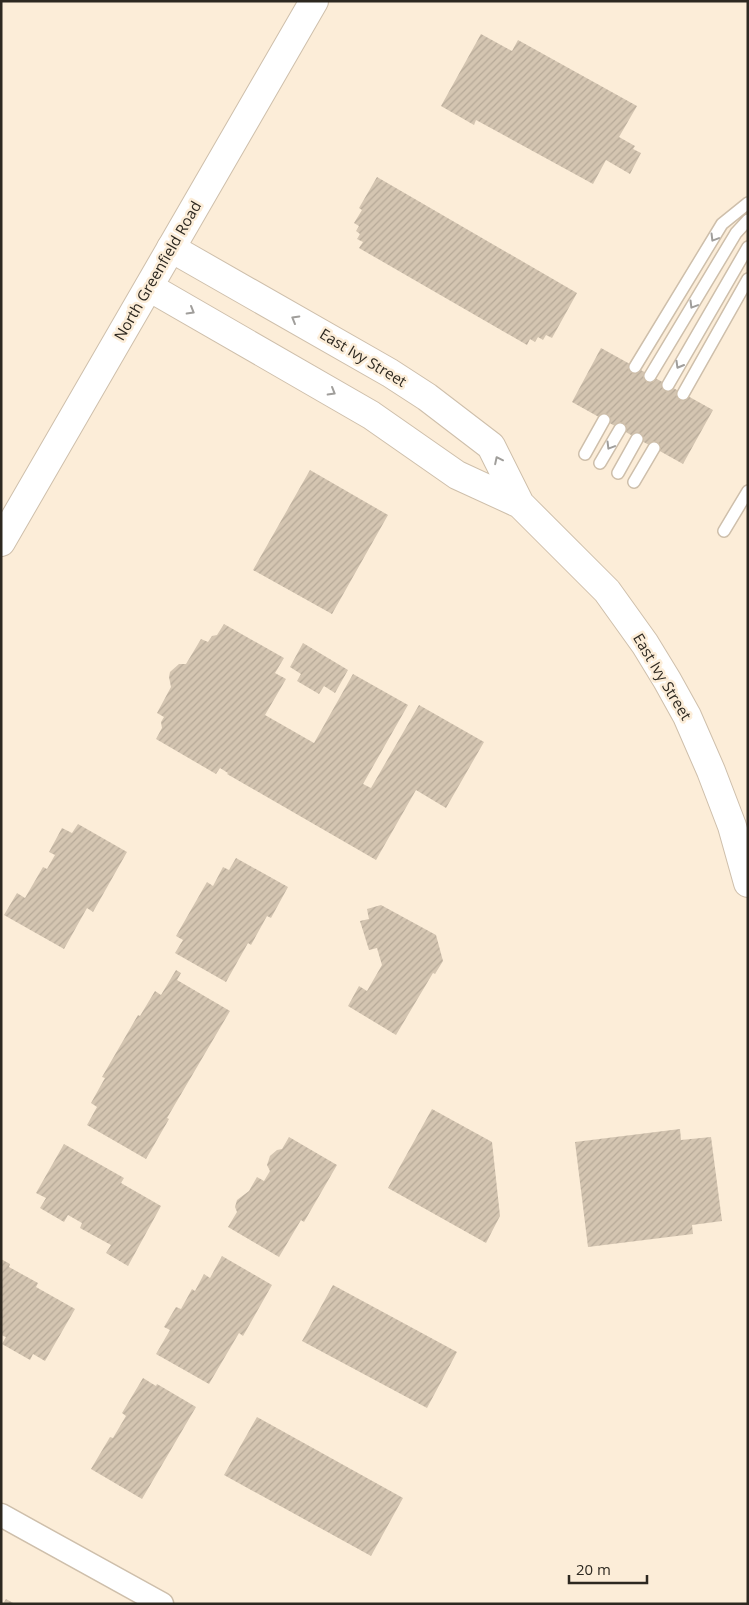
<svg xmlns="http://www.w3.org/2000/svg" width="749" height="1605" viewBox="0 0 749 1605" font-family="'Open Sans',sans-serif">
  <defs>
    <pattern id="building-hatch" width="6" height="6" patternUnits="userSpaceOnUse" patternTransform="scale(1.25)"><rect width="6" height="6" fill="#d4c5b1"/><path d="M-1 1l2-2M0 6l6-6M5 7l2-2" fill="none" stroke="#b6a998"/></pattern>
  </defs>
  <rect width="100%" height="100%" fill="#fcedd8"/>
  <path fill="url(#building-hatch)" d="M 481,34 L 512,51 L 518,40 L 637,106 L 619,137 L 635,146 L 633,149 L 641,153 L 630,174 L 606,160 L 593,184 L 476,120 L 474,125 L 441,106 Z
    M 377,177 L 577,293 L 552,338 L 546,335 L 543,340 L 538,337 L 535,342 L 530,339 L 527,345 L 359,248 L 363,242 L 357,239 L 360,234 L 356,231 L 359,226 L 354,223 L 362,210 L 359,208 Z
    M 601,348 L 713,410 L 683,464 L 572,402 Z
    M 310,470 L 388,515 L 332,614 L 253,570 Z
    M 224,624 L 284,658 L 275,673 L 286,679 L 265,715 L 314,743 L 353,674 L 408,705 L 363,784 L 371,788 L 419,705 L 484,742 L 446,808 L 416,790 L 376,860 L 227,774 L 228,773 L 220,768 L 216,774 L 156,739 L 162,728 L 161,722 L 164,717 L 157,713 L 171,687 L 169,677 L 170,672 L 179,664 L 186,664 L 201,639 L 208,642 L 212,636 L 217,635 Z
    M 303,643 L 348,670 L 335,693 L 324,686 L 319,694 L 297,681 L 301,674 L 290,667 Z
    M 78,824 L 127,852 L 93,912 L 87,908 L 64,949 L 4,915 L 17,893 L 25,898 L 43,867 L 47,869 L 55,855 L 49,852 L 62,828 L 72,833 Z
    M 236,858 L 288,887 L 271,918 L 267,916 L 251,945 L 248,943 L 226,982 L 175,953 L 183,940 L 176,936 L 207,882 L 213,886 L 223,867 L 229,870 Z
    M 381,905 L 436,935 L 443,961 L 435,974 L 433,973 L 396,1035 L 348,1006 L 359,986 L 367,991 L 382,965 L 377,948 L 369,950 L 360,921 L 369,919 L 367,909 Z
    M 176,970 L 181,973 L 177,980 L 230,1011 L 167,1118 L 169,1119 L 146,1159 L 87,1125 L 97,1107 L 91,1103 L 105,1078 L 102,1077 L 138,1015 L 140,1016 L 155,991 L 161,995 Z
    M 432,1109 L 492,1142 L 500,1216 L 486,1243 L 388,1188 Z
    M 680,1129 L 681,1140 L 711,1137 L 722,1221 L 692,1225 L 693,1234 L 588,1247 L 575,1142 Z
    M 289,1137 L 337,1165 L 304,1222 L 301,1220 L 279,1257 L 228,1227 L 237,1212 L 235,1207 L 237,1200 L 249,1191 L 257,1177 L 264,1181 L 270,1171 L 267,1165 L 270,1156 L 277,1150 L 282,1149 Z
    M 64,1144 L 124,1178 L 121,1183 L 161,1206 L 128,1266 L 106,1253 L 111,1245 L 80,1228 L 82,1223 L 68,1215 L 64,1222 L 40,1208 L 46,1198 L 36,1193 Z
    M 222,1256 L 272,1285 L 243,1336 L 239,1333 L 209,1384 L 156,1354 L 170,1330 L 164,1327 L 176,1307 L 181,1309 L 192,1289 L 195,1291 L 204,1274 L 210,1278 Z
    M 1,1259 L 10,1264 L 9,1267 L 38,1283 L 36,1287 L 75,1309 L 45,1361 L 33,1354 L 30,1360 L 2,1344 L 6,1337 L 1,1335 Z
    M 333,1285 L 457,1352 L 427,1408 L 302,1341 Z
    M 143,1378 L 156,1386 L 157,1384 L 196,1407 L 142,1499 L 91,1469 L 110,1437 L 113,1438 L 126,1416 L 122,1413 Z
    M 257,1417 L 403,1498 L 371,1556 L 224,1475 Z
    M 6,1599 L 15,1604 L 3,1604 Z"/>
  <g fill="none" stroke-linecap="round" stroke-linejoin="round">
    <defs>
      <path id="service" d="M 635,367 L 722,224 L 748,203
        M 650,376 L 736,233 L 748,220
        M 668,385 L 748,247
        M 683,394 L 748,279
        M 585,454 L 604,420
        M 600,463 L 620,429
        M 618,473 L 637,439
        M 634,482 L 654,448
        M 724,531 L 748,491"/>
      <path id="minor" d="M 1,1515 L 162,1604"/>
      <path id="tertiary" d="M 171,248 L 390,373 L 427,397 L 491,446 L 520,504 L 607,591 L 645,644 L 667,680 L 687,716 L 711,771 L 732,826 L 748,883
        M 149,287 L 371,415 L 457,475 L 520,504"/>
      <path id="secondary" d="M 1,542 L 314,1"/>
    </defs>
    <use href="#service" stroke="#cebfab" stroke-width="14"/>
    <use href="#minor" stroke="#cebfab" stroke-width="25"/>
    <use href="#tertiary" stroke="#cebfab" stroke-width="30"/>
    <use href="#secondary" stroke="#cebfab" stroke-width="30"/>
    <use href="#service" stroke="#fff" stroke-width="11"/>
    <use href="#minor" stroke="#fff" stroke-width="22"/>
    <use href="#tertiary" stroke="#fff" stroke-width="28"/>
    <use href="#secondary" stroke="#fff" stroke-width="28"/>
  </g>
  <defs><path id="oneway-chevron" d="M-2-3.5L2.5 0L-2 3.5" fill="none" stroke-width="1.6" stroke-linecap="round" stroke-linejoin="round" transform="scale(1.25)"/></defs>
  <g stroke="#a09e9b">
    <use href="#oneway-chevron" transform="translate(714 238) rotate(121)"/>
    <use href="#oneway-chevron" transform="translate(693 305) rotate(121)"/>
    <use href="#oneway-chevron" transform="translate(191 311) rotate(30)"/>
    <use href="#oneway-chevron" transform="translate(295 319) rotate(-150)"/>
    <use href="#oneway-chevron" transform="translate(679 365) rotate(120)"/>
    <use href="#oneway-chevron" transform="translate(332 392) rotate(30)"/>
    <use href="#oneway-chevron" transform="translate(610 446) rotate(121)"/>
    <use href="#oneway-chevron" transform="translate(498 460) rotate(-116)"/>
  </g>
  <g text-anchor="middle" stroke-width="5" stroke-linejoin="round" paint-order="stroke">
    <g font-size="15" fill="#2d2820" stroke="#fcedd8">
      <text transform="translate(158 271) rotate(-60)" y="5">North Greenfield Road</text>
      <text transform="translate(363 358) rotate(31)" y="5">East Ivy Street</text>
      <text transform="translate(662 677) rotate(59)" y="5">East Ivy Street</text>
    </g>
  </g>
  <rect width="749" height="1605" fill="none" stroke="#2d2820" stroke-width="5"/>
  <path d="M569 1575v8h78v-8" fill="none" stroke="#2d2820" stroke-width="2.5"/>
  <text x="576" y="1575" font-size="15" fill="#2d2820" stroke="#fcedd8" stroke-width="4" paint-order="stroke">20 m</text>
</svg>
